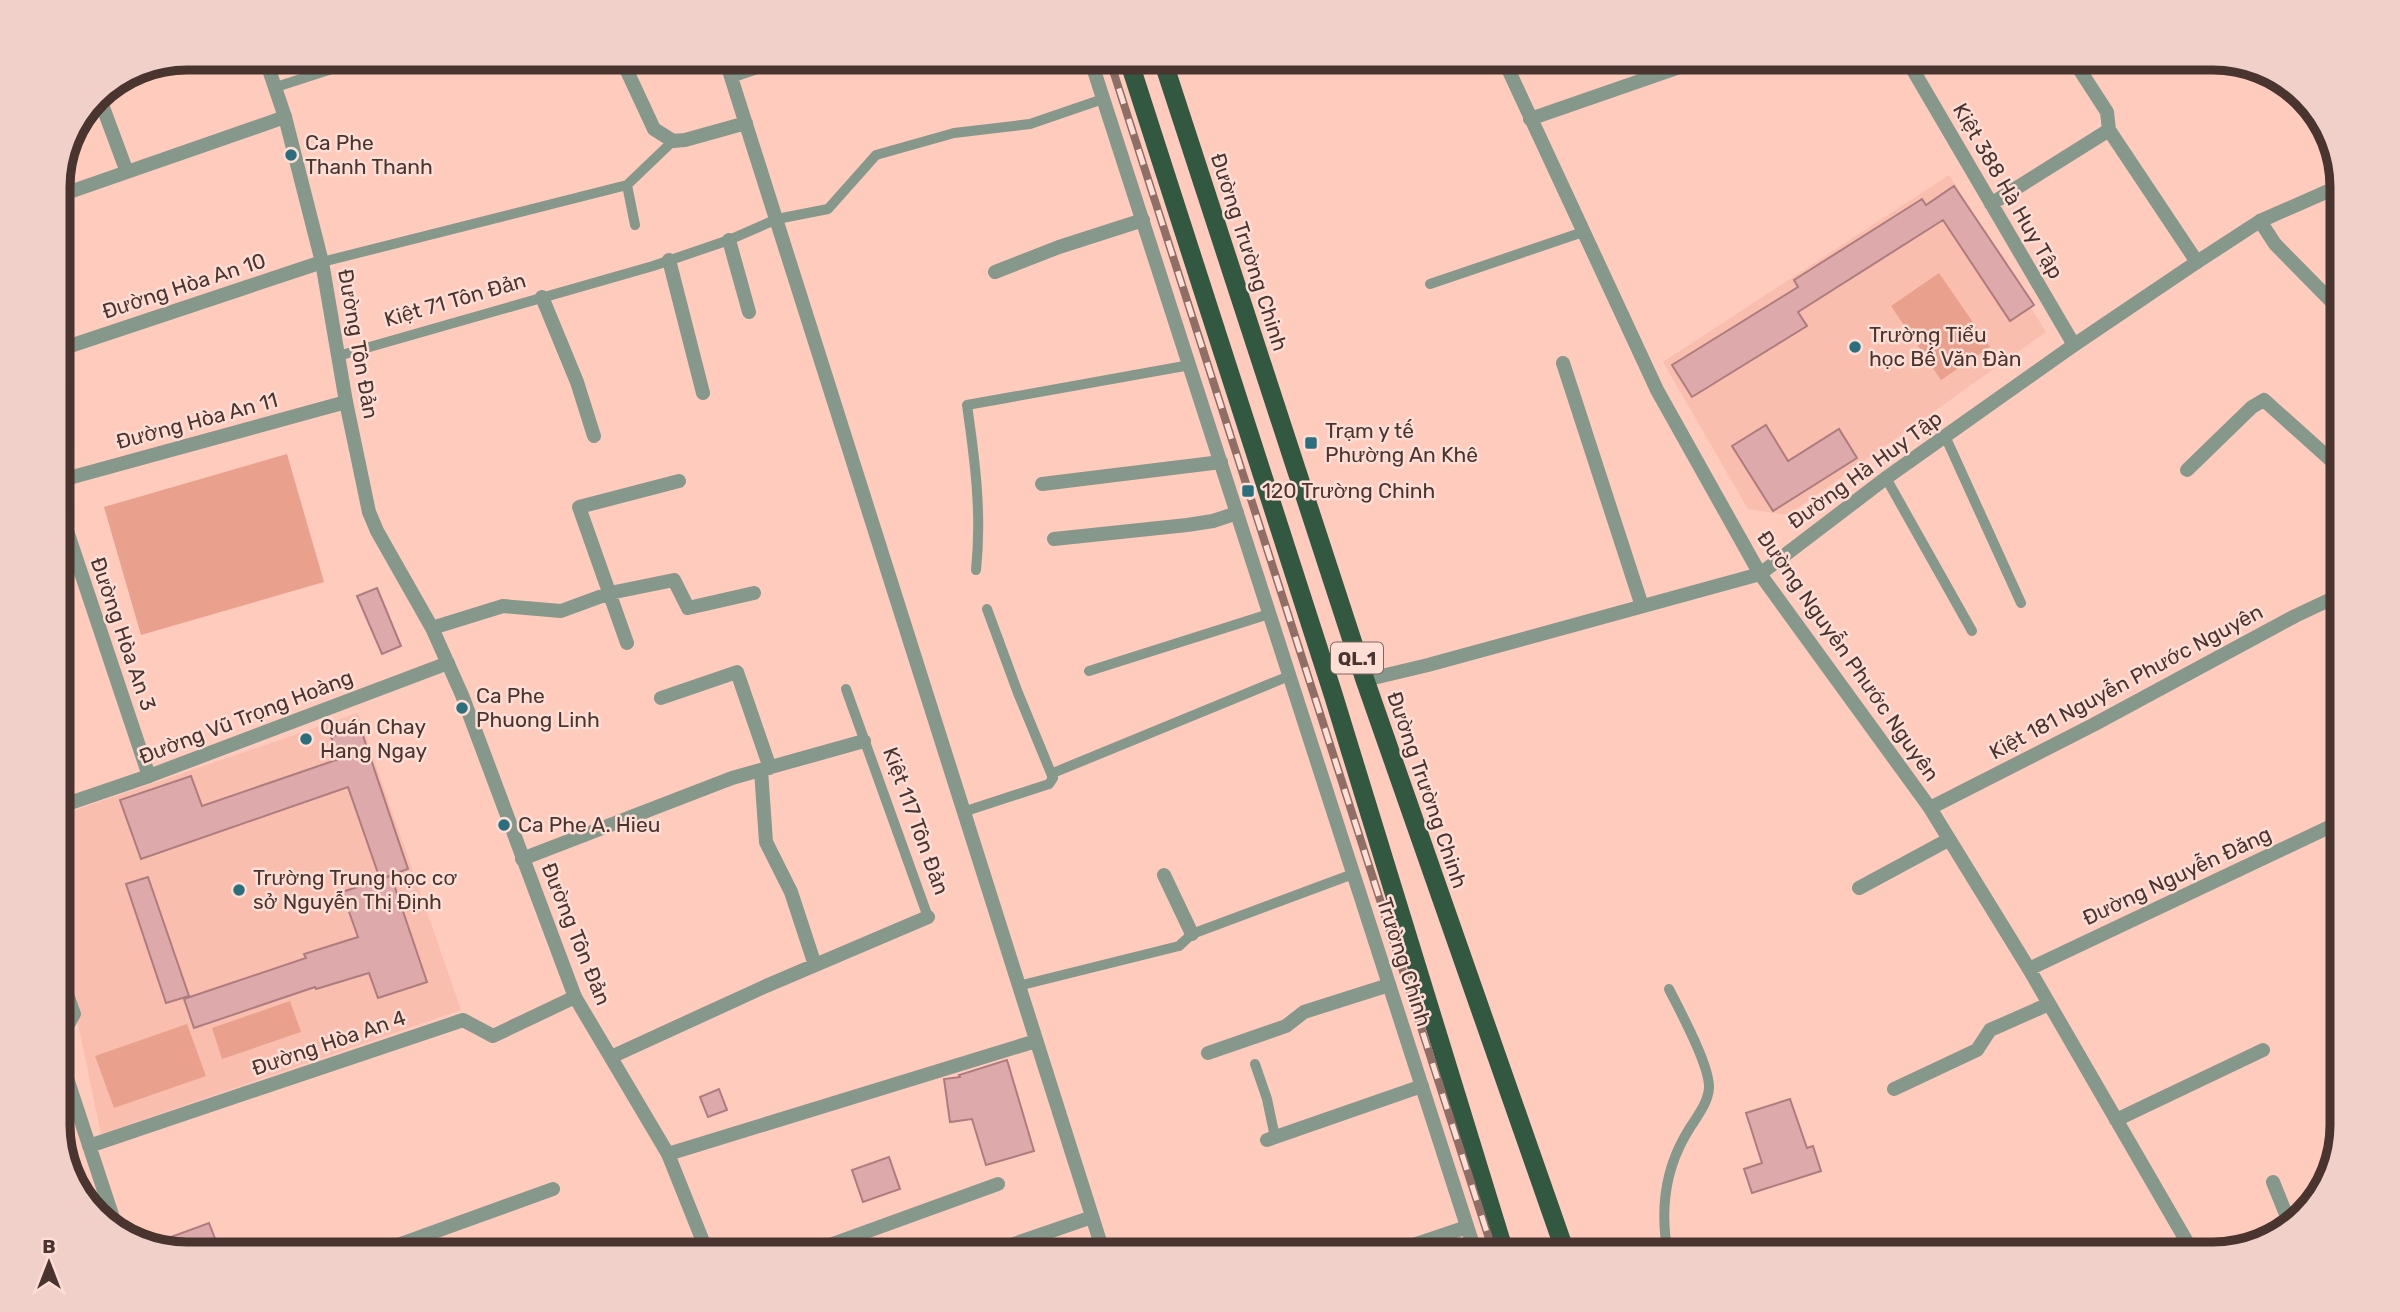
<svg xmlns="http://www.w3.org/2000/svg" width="2400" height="1312" viewBox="0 0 2400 1312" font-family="Rubik,sans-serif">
  <rect width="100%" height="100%" fill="#ffcbbd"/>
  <path fill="#f9beae" d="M 1949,175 L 2046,332 L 1788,515 L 1748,509 L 1663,362 Z
    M 358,713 L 461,1010 L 101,1134 L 76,1014 L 58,963 L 58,816 Z"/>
  <path fill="#e9a18d" d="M 1939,273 L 1990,347 L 1941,380 L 1891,306 Z
    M 287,454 L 324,582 L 141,635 L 104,507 Z
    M 290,1001 L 301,1032 L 222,1059 L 212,1028 Z
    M 187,1024 L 206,1076 L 114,1108 L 95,1056 Z"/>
  <path fill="#dea9ab" stroke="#ae7c7e" stroke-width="2" d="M 1954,186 L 2034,305 L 2010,321 L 1943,220 L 1798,312 L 1807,326 L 1692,397 L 1672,365 L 1798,287 L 1794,280 L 1922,199 L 1926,205 Z
    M 1766,425 L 1788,461 L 1839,429 L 1857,458 L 1773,511 L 1732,446 Z
    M 377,588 L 401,646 L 382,654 L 357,596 Z
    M 360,727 L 408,869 L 380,879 L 348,787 L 141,859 L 120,800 L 191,776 L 202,806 L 339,759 L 331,737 Z
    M 391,876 L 427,982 L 378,998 L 369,973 L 316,989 L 315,987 L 194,1028 L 184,999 L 306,958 L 304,954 L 358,937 L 342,892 Z
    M 148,877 L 189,996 L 166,1003 L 126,884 Z
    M 1007,1060 L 1034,1151 L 986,1165 L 972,1119 L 950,1122 L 944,1079 L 960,1077 L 959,1075 Z
    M 719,1089 L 727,1110 L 708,1117 L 700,1097 Z
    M 1790,1099 L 1807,1148 L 1813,1146 L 1821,1171 L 1752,1193 L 1744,1169 L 1762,1163 L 1746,1113 Z
    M 889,1157 L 900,1189 L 863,1202 L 852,1170 Z
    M 209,1223 L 221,1254 L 187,1254 L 173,1251 L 168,1238 Z"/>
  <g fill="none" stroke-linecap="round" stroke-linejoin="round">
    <path stroke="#85988b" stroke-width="10" d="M 276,87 L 366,58
      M 627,185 L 635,225
      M 322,262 L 627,185 L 673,141
      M 1430,284 L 1583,232
      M 338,356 L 653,266 L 729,240 L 777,219 L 828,209 L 876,155 L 954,133 L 1030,124 L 1103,99
      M 1945,436 L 2021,603
      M 1886,478 L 1972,631
      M 976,570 C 982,514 975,461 967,405 L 1190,365
      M 1089,671 L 1269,614
      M 846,689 L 928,917
      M 1053,773 L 1289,676
      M 963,812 L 1049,784 L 1053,778 L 1018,693 L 987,609
      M 58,963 L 76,1014 L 58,1047
      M 1018,986 L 1179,946 L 1192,934 L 1353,874
      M 1255,1064 L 1267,1099 L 1275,1137
      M 1668,1254 C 1660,1212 1664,1173 1685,1136 C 1693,1121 1708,1105 1709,1088 C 1710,1066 1680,1011 1669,989"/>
    <path stroke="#85988b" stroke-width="14" d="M 621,58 L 654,129 L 673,141 L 685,140 L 746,123
      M 725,58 L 1104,1254
      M 1503,58 L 1657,390 L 1760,574 L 1930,808 L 2029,969 L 2194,1254
      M 1906,58 L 2074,345
      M 2072,58 L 2107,112 L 2109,130 L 2197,262
      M 731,76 L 783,58
      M 98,94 L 127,172
      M 1530,119 L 1706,58
      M 58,196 L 285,117
      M 1991,204 L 2109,130
      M 2260,221 L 2275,244 L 2337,307 L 2342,319
      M 729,240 L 749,312
      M 669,260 L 703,393
      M 995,272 L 1059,247 L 1143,220
      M 542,297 L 577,382 L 594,436
      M 58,350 L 322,262
      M 1563,363 L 1642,606
      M 2187,470 L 2252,407 L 2264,400 L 2342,470
      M 58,481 L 346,402
      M 1042,484 L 1221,462
      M 58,504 L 149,776
      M 1054,539 L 1187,525 L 1213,521 L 1237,513
      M 432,628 L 503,606 L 561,611 L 610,593 L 674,580 L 688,608 L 754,593
      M 627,643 L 579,507 L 679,481
      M 661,698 L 737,672 L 770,768
      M 761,770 L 766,842 L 791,892 L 815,965
      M 1930,808 L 2093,725 L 2295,616 L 2342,594
      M 522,859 L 732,778 L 864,741
      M 1164,875 L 1192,934
      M 1859,888 L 1948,840
      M 2029,969 L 2342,821
      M 58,1051 L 117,1230
      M 1208,1053 L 1286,1026 L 1304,1012 L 1389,985
      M 611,1057 L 766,986 L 928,917
      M 1894,1089 L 1977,1050 L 1990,1030 L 2049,1004
      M 2116,1120 L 2263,1050
      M 1267,1140 L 1422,1086
      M 89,1146 L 463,1020 L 493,1036 L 575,997
      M 668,1154 L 1036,1041
      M 2273,1182 L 2290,1224
      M 373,1254 L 553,1189
      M 805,1254 L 998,1184
      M 985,1254 L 1092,1217
      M 1387,1254 L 1467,1227"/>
    <path stroke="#85988b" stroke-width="14" d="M 265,58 L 285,117 L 322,262 L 346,402 L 369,512 L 377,531 L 432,628 L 462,695 L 575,997 L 668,1154 L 708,1254
      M 1090,58 L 1476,1254
      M 1365,680 L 1428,665 L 1760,574 L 1886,478 L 2074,345 L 2197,262 L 2260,221 L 2342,185
      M 58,807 L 149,776 L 448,663"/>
    <path stroke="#335842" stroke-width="19" d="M 1128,58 L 1333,694 L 1505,1254
      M 1162,58 L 1365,680 L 1566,1254"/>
    <defs>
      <path id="rail" d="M 1109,58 L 1494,1254"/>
    </defs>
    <use href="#rail" stroke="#8f6e66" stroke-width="8"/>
    <use href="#rail" stroke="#feded5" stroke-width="5" stroke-dasharray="16" stroke-linecap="butt"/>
  </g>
  <g fill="#2b6f7f" stroke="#feded5" stroke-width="2.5">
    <circle cx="291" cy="155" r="7"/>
    <circle cx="1855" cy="347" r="7"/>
    <rect x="1304" y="436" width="14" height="14" rx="3.5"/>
    <rect x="1241" y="484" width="14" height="14" rx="3.5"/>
    <circle cx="462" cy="708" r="7"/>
    <circle cx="306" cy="739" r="7"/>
    <circle cx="504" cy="825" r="7"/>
    <circle cx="239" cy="890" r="7"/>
  </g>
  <g text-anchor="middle" stroke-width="5" stroke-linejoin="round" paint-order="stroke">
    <rect fill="#feded5" stroke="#7f6761" stroke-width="2" x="1331" y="642.5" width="52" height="31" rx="5"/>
    <g font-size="19" font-weight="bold" fill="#49342f">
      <text x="1357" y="665">QL.1</text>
    </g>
    <g font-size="21" fill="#49342f" stroke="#feded5" text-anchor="start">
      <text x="305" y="150">Ca Phe<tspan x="305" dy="24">Thanh Thanh</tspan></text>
      <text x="1869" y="342">Trường Tiểu<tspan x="1869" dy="24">học Bế Văn Đàn</tspan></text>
      <text x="1325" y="438">Trạm y tế<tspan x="1325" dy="24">Phường An Khê</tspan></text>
      <text x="1262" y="498">120 Trường Chinh</text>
      <text x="476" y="703">Ca Phe<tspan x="476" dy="24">Phuong Linh</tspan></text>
      <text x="320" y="734">Quán Chay<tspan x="320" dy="24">Hang Ngay</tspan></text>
      <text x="518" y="832">Ca Phe A. Hieu</text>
      <text x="253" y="885">Trường Trung học cơ<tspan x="253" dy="24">sở Nguyễn Thị Định</tspan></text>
    </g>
    <g font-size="21" fill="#49342f" stroke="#feded5">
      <text transform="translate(2008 191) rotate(60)" y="7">Kiệt 388 Hà Huy Tập</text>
      <text transform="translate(1249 252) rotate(72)" y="7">Đường Trường Chinh</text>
      <text transform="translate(184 286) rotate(-18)" y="7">Đường Hòa An 10</text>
      <text transform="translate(455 300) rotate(-16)" y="7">Kiệt 71 Tôn Đản</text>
      <text transform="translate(358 344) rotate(80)" y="7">Đường Tôn Đản</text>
      <text transform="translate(197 421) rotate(-15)" y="7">Đường Hòa An 11</text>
      <text transform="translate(1865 470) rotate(-36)" y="7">Đường Hà Huy Tập</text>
      <text transform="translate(123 634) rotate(71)" y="7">Đường Hòa An 3</text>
      <text transform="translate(1848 656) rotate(55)" y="7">Đường Nguyễn Phước Nguyên</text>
      <text transform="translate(2126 682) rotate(-28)" y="7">Kiệt 181 Nguyễn Phước Nguyên</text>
      <text transform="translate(246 717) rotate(-21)" y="7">Đường Vũ Trọng Hoàng</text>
      <text transform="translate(1427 790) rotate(71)" y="7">Đường Trường Chinh</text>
      <text transform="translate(916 821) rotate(70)" y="7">Kiệt 117 Tôn Đản</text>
      <text transform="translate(2177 876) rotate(-25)" y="7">Đường Nguyễn Đăng</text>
      <text transform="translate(576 934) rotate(68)" y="7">Đường Tôn Đản</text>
      <text transform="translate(1404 962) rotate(72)" y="7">Trường Chinh</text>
      <text transform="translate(329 1043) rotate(-19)" y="7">Đường Hòa An 4</text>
    </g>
  </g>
  <path d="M0 0H2400V1312H0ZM187 70H2213A117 117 0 0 1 2330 187V1125A117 117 0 0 1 2213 1242H187A117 117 0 0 1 70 1125V187A117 117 0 0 1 187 70Z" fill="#f0d0c8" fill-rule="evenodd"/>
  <path fill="none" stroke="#49342f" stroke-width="9" d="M187 70H2213A117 117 0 0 1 2330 187V1125A117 117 0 0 1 2213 1242H187A117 117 0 0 1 70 1125V187A117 117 0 0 1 187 70Z"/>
  <g transform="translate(49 1263)" stroke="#feded5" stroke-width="5" paint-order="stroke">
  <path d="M0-5L12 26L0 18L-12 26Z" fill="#49342f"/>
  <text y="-10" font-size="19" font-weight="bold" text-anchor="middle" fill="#49342f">B</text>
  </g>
</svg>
